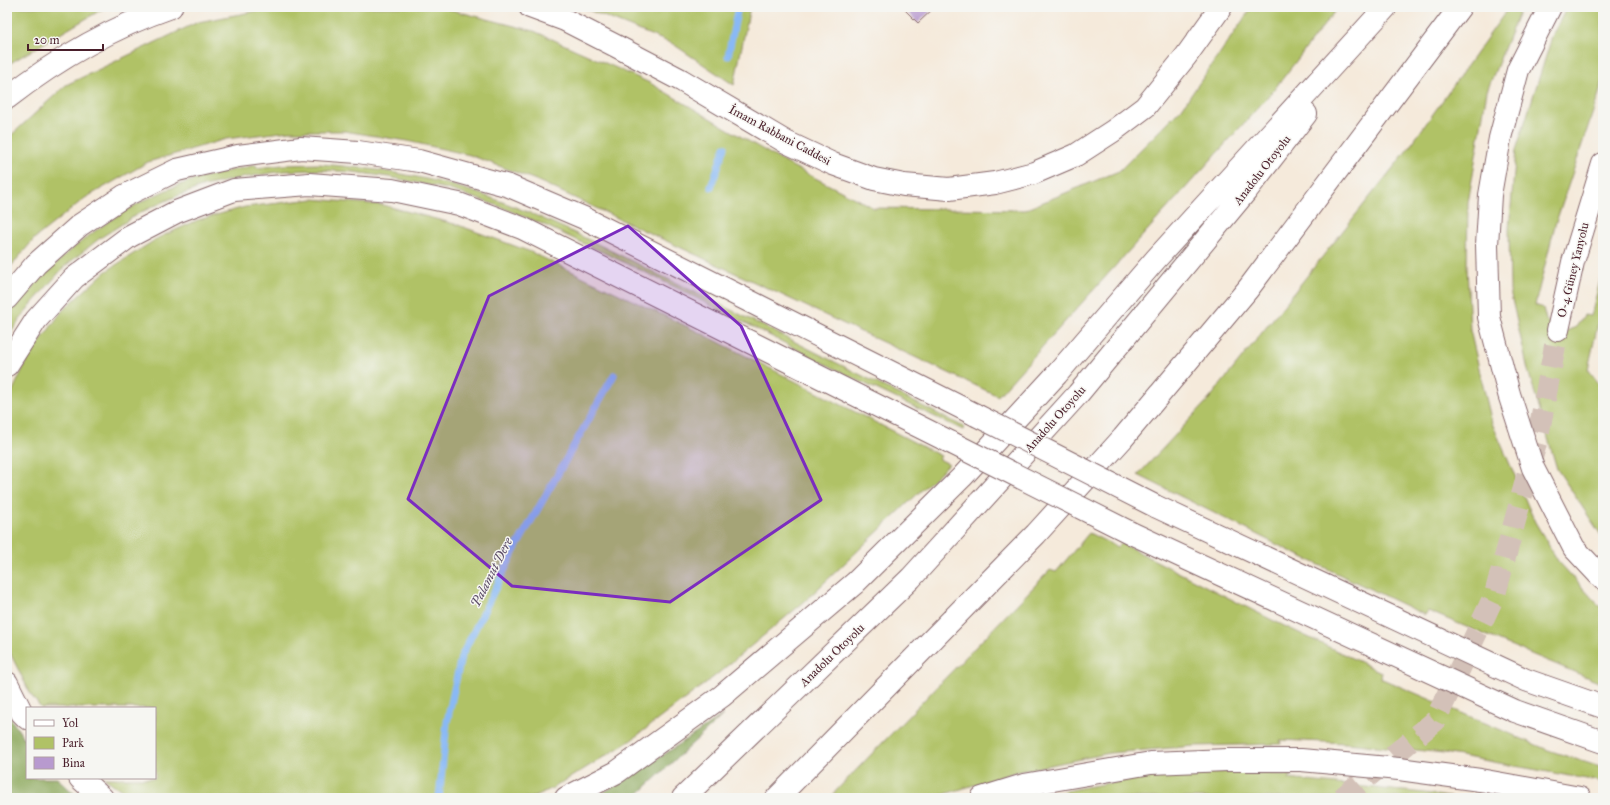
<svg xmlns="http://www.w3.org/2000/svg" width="1610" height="805" viewBox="0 0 1610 805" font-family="'IM FELL Great Primer',serif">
  <rect width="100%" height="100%" fill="#f6f6f2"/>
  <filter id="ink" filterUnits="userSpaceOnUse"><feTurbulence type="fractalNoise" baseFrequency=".025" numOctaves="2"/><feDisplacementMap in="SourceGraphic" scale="8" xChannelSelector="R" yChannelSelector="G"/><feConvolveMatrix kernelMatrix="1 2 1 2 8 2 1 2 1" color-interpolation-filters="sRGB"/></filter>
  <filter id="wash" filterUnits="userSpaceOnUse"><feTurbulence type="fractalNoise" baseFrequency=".012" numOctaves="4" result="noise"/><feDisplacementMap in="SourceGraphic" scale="16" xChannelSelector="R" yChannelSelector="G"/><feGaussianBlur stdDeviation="0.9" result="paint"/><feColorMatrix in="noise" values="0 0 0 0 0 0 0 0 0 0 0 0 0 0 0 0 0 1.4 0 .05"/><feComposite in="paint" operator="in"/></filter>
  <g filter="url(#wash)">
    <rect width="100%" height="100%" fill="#f5eadb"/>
    <path fill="#b0c266" stroke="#7d7048" d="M 7,7 L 106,7 L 7,65 Z
      M 278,7 L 440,7 L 534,31 L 650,83 L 784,162 L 874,208 L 1024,210 L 1119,171 L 1182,108 L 1252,7 L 1338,7 L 1273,91 L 998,396 L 536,180 L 470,155 L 407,141 L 344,131 L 289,131 L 226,139 L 148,162 L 85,198 L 35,238 L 7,271 L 7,139 L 66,85 L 198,22 Z
      M 581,7 L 750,7 L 734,85 L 673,44 Z
      M 1509,7 L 1521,7 L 1487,91 L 1468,203 L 1467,267 L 1470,330 L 1492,423 L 1535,522 L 1558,561 L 1603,610 L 1603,684 L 1428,611 L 1425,615 L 1296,554 L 1138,475 L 1210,398 L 1408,149 Z
      M 1567,7 L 1603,7 L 1603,82 L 1555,225 L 1535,305 L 1543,308 L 1546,320 L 1553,327 L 1566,331 L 1576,327 L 1584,315 L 1591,316 L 1603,268 L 1603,301 L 1588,369 L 1603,389 L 1603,538 L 1557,469 L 1528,370 L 1510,291 L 1509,229 L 1516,150 L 1553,34 Z
      M 319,164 C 362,167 405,173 447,184 C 529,206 604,248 680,285 C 775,331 870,380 964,427 L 963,430 L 855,379 L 649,274 L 540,223 L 496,205 L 447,189 L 389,177 L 354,172 L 319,170 L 284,171 L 240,178 L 204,186 L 172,198 L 141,212 L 100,238 L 64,267 L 29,307 L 7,338 C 7,333 6,325 7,320 C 12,307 30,290 40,280 C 83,234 139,196 200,178 C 218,173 238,169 256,165 L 257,168 L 282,165 Z
      M 313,199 L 383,205 L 458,225 L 531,252 L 705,335 L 941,456 L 939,459 L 949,464 L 804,602 L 715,676 L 630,741 L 553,788 L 531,798 L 133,798 L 104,778 L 155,778 L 155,708 L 41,708 L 31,695 L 7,647 L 7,403 L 27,360 L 62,311 L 105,272 L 158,238 L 198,220 L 245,207 Z
      M 1089,533 L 1117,547 L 1121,543 L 1272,620 L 1381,672 L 1380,678 L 1548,750 L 1603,768 L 1603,782 L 1444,753 L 1347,743 L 1280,740 L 1281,744 L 1195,746 L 1110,753 L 1016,772 L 932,798 L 829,798 L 1050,570 L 1056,572 Z
      M 1216,771 L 1293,775 L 1287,779 L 1424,793 L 1454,798 L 1038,798 C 1097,782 1156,776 1216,771 Z"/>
    <path fill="#8ca85b" stroke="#6b6443" d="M 7,713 L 27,743 L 27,778 L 57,778 L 79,798 L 7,798 Z
      M 723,715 L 634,798 L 594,798 L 635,774 Z"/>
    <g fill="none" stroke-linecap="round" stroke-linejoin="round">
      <path stroke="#89b9f5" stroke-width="7" d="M 728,56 L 738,7
        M 711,187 L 725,147
        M 439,798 L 447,722 L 461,657 L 514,551 L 614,375"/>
    </g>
    <g id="blocks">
      <path fill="#b89acf" d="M 902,7 L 935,7 L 918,23 Z"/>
    </g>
  </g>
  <g filter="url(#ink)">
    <use href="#blocks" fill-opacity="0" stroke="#866669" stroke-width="1"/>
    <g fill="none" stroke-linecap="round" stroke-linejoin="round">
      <path stroke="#d3c1b8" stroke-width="22" stroke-dasharray="22 11" stroke-linecap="butt" d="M 1342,798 L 1435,721 L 1495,594 L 1538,436 L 1558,330"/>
      <defs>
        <path id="secondary" d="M 530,7 L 565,20 L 616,46 L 681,80 L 786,142 L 833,164 L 874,179 L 904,185 L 949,189 L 995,183 L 1034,173 L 1076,155 L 1113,131 L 1145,107 L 1186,56 L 1221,7
          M 7,98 C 56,60 113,27 171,7
          M 1558,330 L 1573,262 L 1603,164"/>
        <path id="motorway" d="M 1550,7 L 1518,70 L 1500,138 L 1490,195 L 1487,245 L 1489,317 L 1509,394 L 1533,468 L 1574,548 L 1603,579
          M 7,298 L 36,264 L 80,225 L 124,196 L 177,170 L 238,156 L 301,148 L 358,152 L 419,161 L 509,186 L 584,218 L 976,415
          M 7,365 L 36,320 L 74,278 L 130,236 L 176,212 L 234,190 L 309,184 L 392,190 L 459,204 L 522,228 L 952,443
          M 1155,506 L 1526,680 L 1603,707
          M 1131,533 L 1515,711 L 1603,742
          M 7,683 L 22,713 L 27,718
          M 80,778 L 102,798
          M 566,798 L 617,772 L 722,696 L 855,583 L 962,477 L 1057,374 L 1156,259 L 1386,7
          M 683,798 L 911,578 L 1078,394 L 1247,190 L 1306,114
          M 777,798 L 1036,534 L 1123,438 L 1248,289 L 1460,7
          M 982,798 L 1024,785 L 1151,763 L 1228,760 L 1301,760 L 1399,769 L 1480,780 L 1580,798"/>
      </defs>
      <use href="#secondary" stroke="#866669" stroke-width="24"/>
      <use href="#motorway" stroke="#866669" stroke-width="24"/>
      <use href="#secondary" stroke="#fff" stroke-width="22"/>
      <use href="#motorway" stroke="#fff" stroke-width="22"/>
      <defs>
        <path id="motorway-bridge" d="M 976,415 L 1155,506
          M 952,443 L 1131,533"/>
      </defs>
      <use href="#motorway-bridge" stroke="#866669" stroke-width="24" stroke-linecap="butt"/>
      <use href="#motorway-bridge" stroke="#fff" stroke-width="22"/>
    </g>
  </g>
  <path fill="#7b2cbf" fill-opacity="0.2" stroke="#7b2cbf" stroke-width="3" stroke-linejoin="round" d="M 628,226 L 741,326 L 821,500 L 670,602 L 512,586 L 408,499 L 489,296 Z"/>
  <g text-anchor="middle" stroke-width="3" stroke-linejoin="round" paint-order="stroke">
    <g font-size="12" fill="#4a1f2b" stroke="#f6f6f2">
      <text transform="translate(780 135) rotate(28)" y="4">İmam Rabbani Caddesi</text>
      <text transform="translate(1262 170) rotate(-52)" y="4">Anadolu Otoyolu</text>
      <text transform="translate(1573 270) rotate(-76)" y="4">O-4 Güney Yanyolu</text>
      <text transform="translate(1055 419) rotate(-48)" y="4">Anadolu Otoyolu</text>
      <text transform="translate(832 655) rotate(-44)" y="4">Anadolu Otoyolu</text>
    </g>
    <g font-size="13" font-style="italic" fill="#5d4d68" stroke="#f6f6f2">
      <text transform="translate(491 572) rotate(-63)" y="5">Palamut Dere</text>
    </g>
  </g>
  <rect width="1610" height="805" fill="none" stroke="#f6f6f2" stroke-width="24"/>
  <rect x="26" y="707" width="130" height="72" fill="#f6f6f2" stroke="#b1a0a2"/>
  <rect x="34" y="720" width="20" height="6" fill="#ffffff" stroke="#b1a0a2"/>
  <text x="62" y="727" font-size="12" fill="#4a1f2b">Yol</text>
  <rect x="34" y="737" width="20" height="12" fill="#b0c266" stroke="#b1a0a2"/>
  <text x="62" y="747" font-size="12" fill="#4a1f2b">Park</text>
  <rect x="34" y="757" width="20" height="12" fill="#b89acf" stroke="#b1a0a2"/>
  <text x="62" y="767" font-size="12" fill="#4a1f2b">Bina</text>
  <path d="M28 44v6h75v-6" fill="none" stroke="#4a1f2b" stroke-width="2"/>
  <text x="34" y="44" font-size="12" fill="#4a1f2b" stroke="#f6f6f2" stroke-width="3" paint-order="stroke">20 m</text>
</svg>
